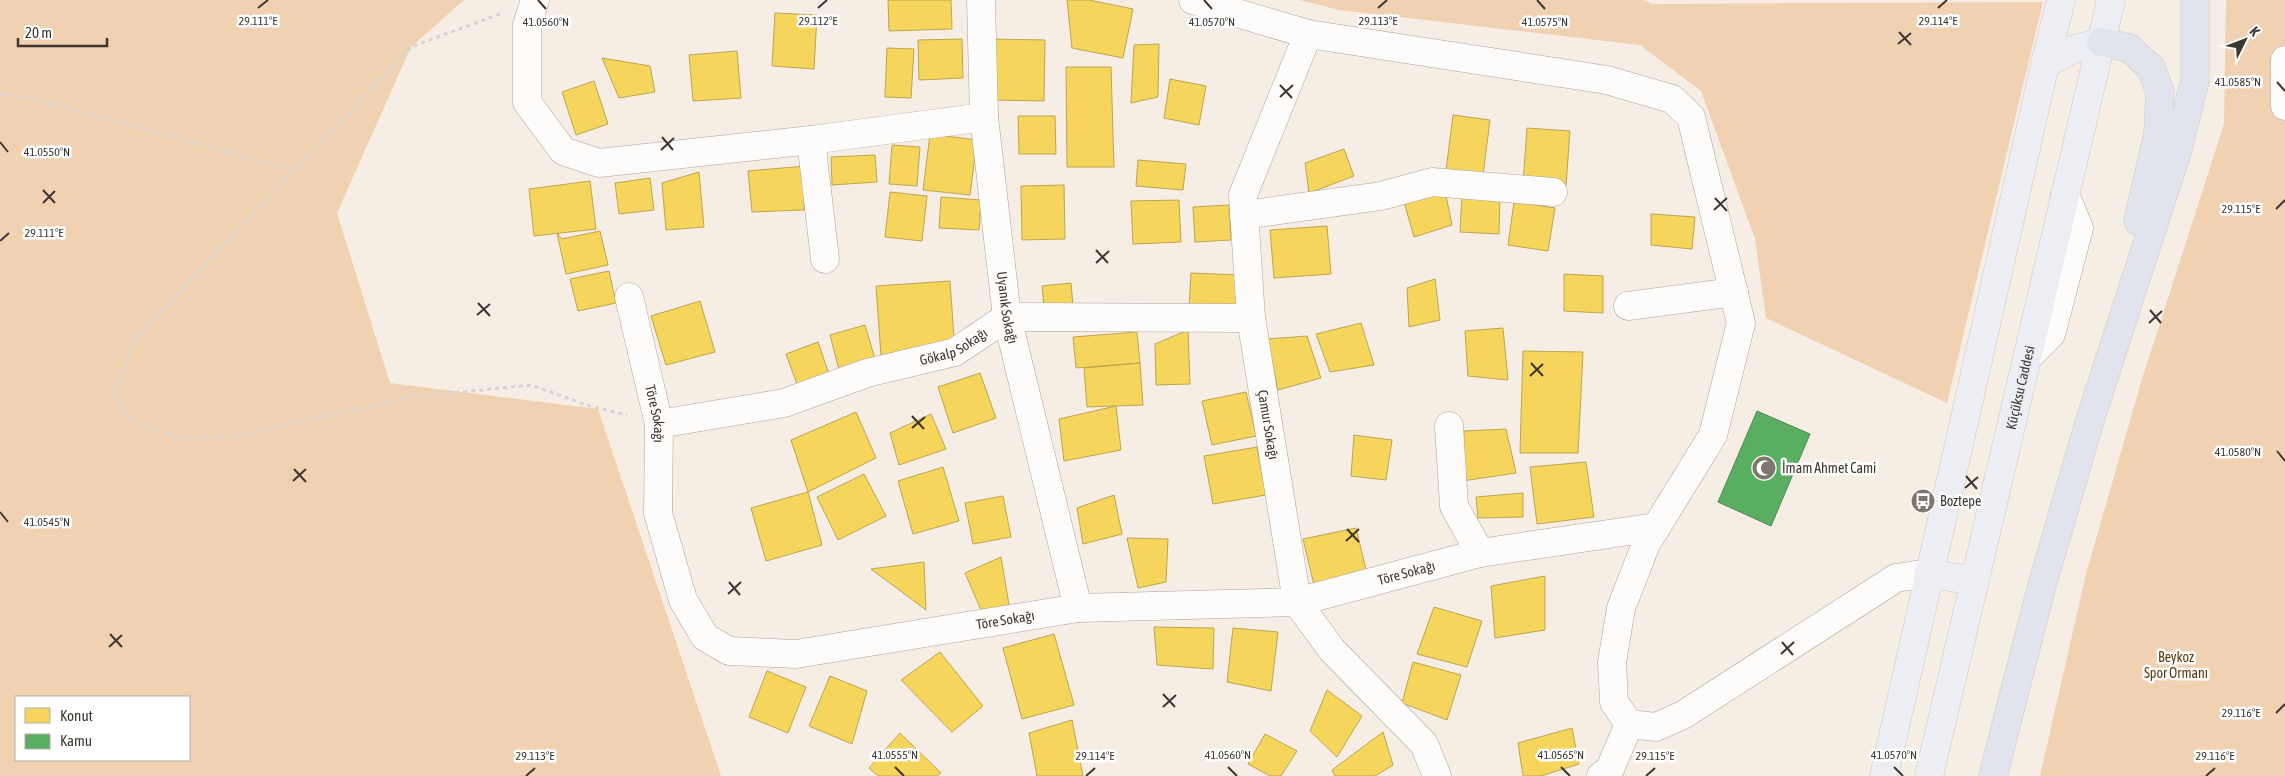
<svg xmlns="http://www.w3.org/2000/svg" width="2285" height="776" viewBox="0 0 2285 776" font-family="'Asap Condensed',sans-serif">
  <rect width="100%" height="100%" fill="#f6ede5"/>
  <path fill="#f0d1b2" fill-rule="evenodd" d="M 0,0 L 464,0 L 411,47 L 337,213 L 390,383 L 598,409 L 721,776 L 0,776 ZM 16,697 L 189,697 L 189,760 L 16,760 Z
    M 1300,0 L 1643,0 L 1652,4 L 2043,2 L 1947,403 L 1766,318 L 1755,239 L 1701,91 L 1640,45 L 1339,10 Z
    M 2226,0 L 2285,0 L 2285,776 L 2040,776 L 2086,574 L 2142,379 L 2224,124 Z"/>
  <path fill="#f6d55c" stroke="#bea64f" d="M 888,0 L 951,0 L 952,29 L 889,31 Z
    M 1067,0 L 1089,0 L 1133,9 L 1123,58 L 1072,48 Z
    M 775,13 L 817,15 L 814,69 L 772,66 Z
    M 962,39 L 963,78 L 919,80 L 918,40 Z
    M 991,39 L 1045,40 L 1044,101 L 990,100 Z
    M 1159,44 L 1158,97 L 1131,103 L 1134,45 Z
    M 887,48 L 914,49 L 911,98 L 885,97 Z
    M 737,51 L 741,98 L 693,101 L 689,55 Z
    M 602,58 L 650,66 L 655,92 L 619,98 Z
    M 1066,67 L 1111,67 L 1114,167 L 1067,167 Z
    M 1170,79 L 1206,86 L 1199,125 L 1164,118 Z
    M 594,81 L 608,124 L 576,135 L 562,92 Z
    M 1453,115 L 1490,120 L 1481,191 L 1444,186 Z
    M 1018,116 L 1055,116 L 1056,154 L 1019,154 Z
    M 1527,128 L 1570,131 L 1566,186 L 1523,183 Z
    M 930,134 L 977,140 L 970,195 L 923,190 Z
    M 892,145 L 920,147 L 917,186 L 889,184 Z
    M 1344,149 L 1354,176 L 1309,193 L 1305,163 Z
    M 875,155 L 877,182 L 832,185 L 831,157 Z
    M 1138,160 L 1186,164 L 1183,190 L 1136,186 Z
    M 805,166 L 804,210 L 752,212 L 748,171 Z
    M 699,172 L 704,227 L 666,230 L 662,183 Z
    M 650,178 L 654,210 L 619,214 L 615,183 Z
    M 590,181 L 596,229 L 534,236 L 529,189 Z
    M 1064,185 L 1065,239 L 1022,240 L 1021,186 Z
    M 1444,186 L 1452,225 L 1414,237 L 1402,195 Z
    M 890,192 L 927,196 L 922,241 L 885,237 Z
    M 1462,193 L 1500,195 L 1499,234 L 1460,232 Z
    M 941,197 L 981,200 L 979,230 L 939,228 Z
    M 1179,200 L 1181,242 L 1133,244 L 1131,201 Z
    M 1514,202 L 1555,208 L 1548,251 L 1508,245 Z
    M 1229,205 L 1231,240 L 1195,242 L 1193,207 Z
    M 1651,214 L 1695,217 L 1692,249 L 1651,245 Z
    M 1327,226 L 1331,274 L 1274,278 L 1270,230 Z
    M 600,231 L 608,265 L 566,274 L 557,233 L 562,239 Z
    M 609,271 L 616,303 L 578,311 L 570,279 Z
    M 1191,273 L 1240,275 L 1250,310 L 1189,308 Z
    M 1564,274 L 1603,276 L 1603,313 L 1564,311 Z
    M 1435,279 L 1440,320 L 1409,327 L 1407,288 Z
    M 950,281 L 955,352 L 881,356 L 876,286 Z
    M 1071,283 L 1073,306 L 1045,317 L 1042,286 Z
    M 700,301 L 715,352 L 666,365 L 651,316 Z
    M 1361,323 L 1374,365 L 1330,372 L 1316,334 Z
    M 865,325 L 875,359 L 839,370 L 830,335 Z
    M 1503,328 L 1508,380 L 1468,376 L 1465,331 Z
    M 1188,330 L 1190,384 L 1156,385 L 1155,344 Z
    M 1137,332 L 1140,363 L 1076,368 L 1073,337 Z
    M 1307,336 L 1321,378 L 1278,390 L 1267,339 Z
    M 818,342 L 830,377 L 798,387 L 786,354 Z
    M 1523,351 L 1583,352 L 1578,453 L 1520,453 Z
    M 1140,363 L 1143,405 L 1087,407 L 1084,368 Z
    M 980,373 L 996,418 L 953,433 L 938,387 Z
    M 1246,392 L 1256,436 L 1212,445 L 1202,401 Z
    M 1116,406 L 1121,450 L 1064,461 L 1059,419 Z
    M 856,412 L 876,458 L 808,492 L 791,440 Z
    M 931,414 L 946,449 L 899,465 L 890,433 Z
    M 1506,429 L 1516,473 L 1462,481 L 1464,431 Z
    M 1354,435 L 1392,440 L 1386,480 L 1351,476 Z
    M 1257,447 L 1266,495 L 1213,504 L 1204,456 Z
    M 1586,462 L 1594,517 L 1537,524 L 1530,467 Z
    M 943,467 L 959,521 L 913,534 L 898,481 Z
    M 864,474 L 886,516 L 838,540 L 817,497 Z
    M 808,492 L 822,545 L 766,561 L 751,508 Z
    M 1523,493 L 1523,517 L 1478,518 L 1476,497 Z
    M 1114,495 L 1122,534 L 1083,544 L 1077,508 Z
    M 1003,496 L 1011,537 L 973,544 L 965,503 Z
    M 1356,528 L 1367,574 L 1315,589 L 1303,539 Z
    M 1127,538 L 1168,539 L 1166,582 L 1138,588 Z
    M 1001,557 L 1009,605 L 981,610 L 965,573 Z
    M 924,562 L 926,610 L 871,569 Z
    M 1545,576 L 1545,630 L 1495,638 L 1491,586 Z
    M 1434,607 L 1482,621 L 1467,667 L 1417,654 Z
    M 1154,627 L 1214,628 L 1213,669 L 1157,665 Z
    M 1233,628 L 1278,632 L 1271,691 L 1227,682 Z
    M 1054,634 L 1074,705 L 1022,719 L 1003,648 Z
    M 940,652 L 983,706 L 952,732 L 901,680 Z
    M 1413,662 L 1461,675 L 1447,720 L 1402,703 Z
    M 767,671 L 806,687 L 788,733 L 749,717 Z
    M 830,676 L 867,691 L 852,744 L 809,726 Z
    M 1327,690 L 1362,716 L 1337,757 L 1310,731 Z
    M 1072,720 L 1083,776 L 1037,776 L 1029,733 Z
    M 1572,728 L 1579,764 L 1541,776 L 1523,776 L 1518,743 Z
    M 1383,732 L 1393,765 L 1375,776 L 1335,776 L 1332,770 Z
    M 900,733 L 941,773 L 937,776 L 878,776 L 869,768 Z
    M 1265,734 L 1297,751 L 1281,776 L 1270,776 L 1248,764 Z"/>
  <path fill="#5aae61" stroke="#518a53" d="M 1757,411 L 1810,434 L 1771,526 L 1718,502 Z"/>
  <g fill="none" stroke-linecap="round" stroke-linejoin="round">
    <defs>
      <g id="minor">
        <path d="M 535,0 L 527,25 L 527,102 L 563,151 L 599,163 L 811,140 L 984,117"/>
        <path id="s1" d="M 981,0 L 984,117 L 1007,317 L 1078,608"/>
        <path d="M 1193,0 L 1308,34 L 1607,80 L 1672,99 L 1691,117 L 1741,323 L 1713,435 L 1646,544 L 1621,608 L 1612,662 L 1614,702 L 1629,724 L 1656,727 L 1683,715 L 1896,578 L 1928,573"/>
        <path id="s2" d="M 1308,34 L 1243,195 L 1251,318 L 1297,602 L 1332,650 L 1424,744 L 1437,776"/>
        <path d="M 2285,60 L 2285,106"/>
        <path d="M 811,140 L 825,259"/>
        <path d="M 1244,215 L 1381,196 L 1432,182 L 1553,192"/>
        <path id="s3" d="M 629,297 L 659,424 L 658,513 L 683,600 L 705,637 L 729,651 L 796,654 L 1078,608 L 1297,602 L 1480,553 L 1656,527"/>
        <path d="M 1628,306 L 1734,292"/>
        <path d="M 2027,358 L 2051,334 L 2079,228 L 2065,194"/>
        <path id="s4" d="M 659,424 L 784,403 L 867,373 L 955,352 L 1007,317 L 1251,318"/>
        <path d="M 1449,426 L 1454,506 L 1480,553"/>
        <path d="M 1601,776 L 1610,769 L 1629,724"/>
      </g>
      <g id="major">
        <path d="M 2045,64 L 2071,50 L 2101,42"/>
        <path d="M 1928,573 L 1973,581"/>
        <path d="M 1884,776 L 2045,64 L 2061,0"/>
        <path id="s5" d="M 1929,776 L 2111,0"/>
      </g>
      <path id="highway" d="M 2101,42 L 2129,48 L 2151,68 L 2160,92 L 2158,134 L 2138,221
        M 1993,776 L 2041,589 L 2090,420 L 2177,152 L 2195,80 L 2195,0"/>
    </defs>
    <use href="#minor" stroke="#aaa39d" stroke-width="29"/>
    <use href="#major" stroke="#cdc9c4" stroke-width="29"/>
    <use href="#highway" stroke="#cdc9c4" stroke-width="29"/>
    <path stroke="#d7d5d3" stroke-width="3" stroke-dasharray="4 4" stroke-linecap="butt" d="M 500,14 L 411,47 L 137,337 L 113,393 L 127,418 L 179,438 L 237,436 L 410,397 L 531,385 L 590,406 L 627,415
      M 0,94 L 36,99 L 294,170"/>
    <use href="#minor" stroke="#fefcfb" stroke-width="28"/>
    <use href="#major" stroke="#edeef3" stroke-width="28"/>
    <use href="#highway" stroke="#e1e4ed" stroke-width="28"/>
  </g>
  <path fill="none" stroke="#3d3731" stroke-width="2" d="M 538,0 L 546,9M 1204,0 L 1212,9M 1537,0 L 1545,9M 258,8 L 268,0M 818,8 L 827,0M 1378,8 L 1387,0M 1938,8 L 1947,0M 1899,32 L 1911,45M 1898,44 L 1911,33M 2277,82 L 2285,91M 1280,85 L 1292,98M 1280,97 L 1293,85M 662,137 L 673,150M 0,142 L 8,152M 661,150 L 674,138M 43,190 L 55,203M 1715,198 L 1727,211M 43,203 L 55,191M 2276,209 L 2285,200M 1714,210 L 1727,198M 0,241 L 9,233M 1096,250 L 1108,263M 1096,263 L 1109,251M 478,303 L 490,316M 2150,310 L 2161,323M 477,315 L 490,304M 2149,323 L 2162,311M 1531,363 L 1543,376M 1530,376 L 1543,364M 912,416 L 924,429M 912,428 L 925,417M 2277,451 L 2285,461M 294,469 L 306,482M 1966,476 L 1977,489M 293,481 L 306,469M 1965,488 L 1978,477M 0,512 L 8,522M 1347,529 L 1359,542M 1346,541 L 1359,529M 729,582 L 740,595M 728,594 L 741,582M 110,634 L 122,647M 1782,642 L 1793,655M 109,647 L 122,635M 1781,654 L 1794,642M 1163,694 L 1175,707M 1163,707 L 1176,695M 2276,713 L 2285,704M 895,767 L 904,776M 1228,767 L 1237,776M 1561,767 L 1570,776M 1894,767 L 1903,776M 526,776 L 535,768M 1086,776 L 1095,768M 1646,776 L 1655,768M 2206,776 L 2215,768"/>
  <defs>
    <symbol id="mosque-disc" viewBox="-11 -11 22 22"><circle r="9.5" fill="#7e7770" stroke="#fff"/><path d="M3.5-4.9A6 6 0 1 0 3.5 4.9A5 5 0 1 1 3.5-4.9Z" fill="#fff"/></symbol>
    <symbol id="bus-disc" viewBox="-11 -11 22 22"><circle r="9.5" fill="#7e7770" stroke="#fff"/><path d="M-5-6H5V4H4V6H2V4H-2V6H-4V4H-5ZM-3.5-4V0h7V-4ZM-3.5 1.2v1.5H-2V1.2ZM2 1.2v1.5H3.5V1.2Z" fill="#fff"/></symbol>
  </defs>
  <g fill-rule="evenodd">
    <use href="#mosque-disc" x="1750" y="454" width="28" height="28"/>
    <use href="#bus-disc" x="1909" y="487" width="28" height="28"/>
  </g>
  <g text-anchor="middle" stroke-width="5" stroke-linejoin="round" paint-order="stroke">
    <g font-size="14" fill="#3d3731" stroke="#fff">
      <text dy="5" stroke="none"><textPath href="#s1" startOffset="309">Uyanık Sokağı</textPath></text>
      <text dy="5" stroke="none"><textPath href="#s4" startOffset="306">Gökalp Sokağı</textPath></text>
      <text dy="5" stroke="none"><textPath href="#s5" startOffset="399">Küçüksu Caddesi</textPath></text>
      <text dy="5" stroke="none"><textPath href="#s3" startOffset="120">Töre Sokağı</textPath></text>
      <text dy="5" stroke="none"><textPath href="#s2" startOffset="405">Çamur Sokağı</textPath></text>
      <text dy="5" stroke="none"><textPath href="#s3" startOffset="1066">Töre Sokağı</textPath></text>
      <text dy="5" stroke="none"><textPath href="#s3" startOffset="660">Töre Sokağı</textPath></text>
    </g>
    <g font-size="14" fill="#3d3731" stroke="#fff" text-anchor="start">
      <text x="1782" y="473">İmam Ahmet Cami</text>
      <text x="1940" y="506">Boztepe</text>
    </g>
    <g font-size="14" fill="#5d3a0f" stroke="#fff">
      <text x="2176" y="662">Beykoz<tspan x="2176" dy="16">Spor Ormanı</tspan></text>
    </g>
  </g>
  <g font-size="12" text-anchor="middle" fill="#3d3731" stroke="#fff" stroke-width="5" stroke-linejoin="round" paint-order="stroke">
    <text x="1938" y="25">29.114°E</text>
    <text x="258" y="25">29.111°E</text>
    <text x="818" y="25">29.112°E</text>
    <text x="1378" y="25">29.113°E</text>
    <text x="546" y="26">41.0560°N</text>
    <text x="1212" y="26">41.0570°N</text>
    <text x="1545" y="26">41.0575°N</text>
    <text x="2238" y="86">41.0585°N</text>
    <text x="47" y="156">41.0550°N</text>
    <text x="2241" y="213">29.115°E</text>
    <text x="44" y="237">29.111°E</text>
    <text x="2238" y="456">41.0580°N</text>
    <text x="47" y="526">41.0545°N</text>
    <text x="2241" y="717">29.116°E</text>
    <text x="895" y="759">41.0555°N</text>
    <text x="1228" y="759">41.0560°N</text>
    <text x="1561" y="759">41.0565°N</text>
    <text x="1894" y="759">41.0570°N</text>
    <text x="535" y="760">29.113°E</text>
    <text x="1095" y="760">29.114°E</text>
    <text x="1655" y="760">29.115°E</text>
    <text x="2215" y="760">29.116°E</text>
  </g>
  <rect x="15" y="696" width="175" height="65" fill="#ffffff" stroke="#b1afad"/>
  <rect x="25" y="708" width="25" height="15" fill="#f6d55c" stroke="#b1afad"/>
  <text x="60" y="721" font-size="15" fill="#3d3731">Konut</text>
  <rect x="25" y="734" width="25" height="15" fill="#5aae61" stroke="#b1afad"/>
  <text x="60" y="746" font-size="15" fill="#3d3731">Kamu</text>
  <g transform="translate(2245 40) rotate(48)" stroke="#ffffff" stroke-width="4" paint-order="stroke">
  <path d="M0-4L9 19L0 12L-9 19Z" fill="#3d3731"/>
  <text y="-8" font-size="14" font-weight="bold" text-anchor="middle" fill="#3d3731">K</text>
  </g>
  <path d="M18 38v8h89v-8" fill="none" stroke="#3d3731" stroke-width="2.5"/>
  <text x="25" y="38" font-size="15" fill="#3d3731" stroke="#ffffff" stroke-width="4" paint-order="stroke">20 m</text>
</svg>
